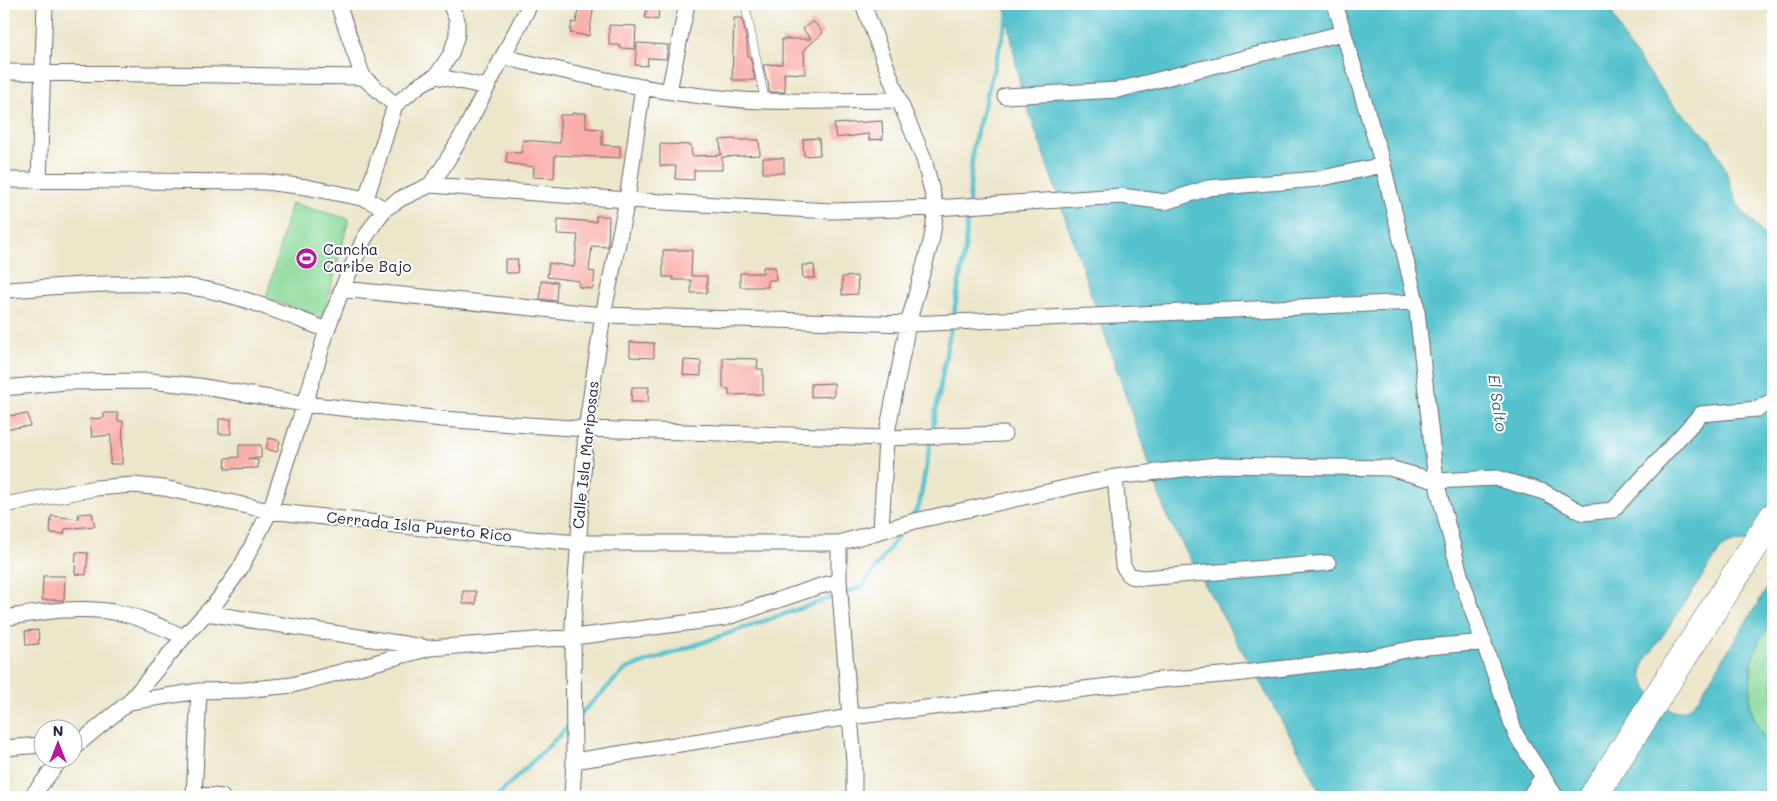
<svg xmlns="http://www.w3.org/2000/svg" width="1777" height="801" viewBox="0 0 1777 801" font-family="Mali,sans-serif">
  <rect width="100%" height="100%" fill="#fff"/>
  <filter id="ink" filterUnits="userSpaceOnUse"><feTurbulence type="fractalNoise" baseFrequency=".02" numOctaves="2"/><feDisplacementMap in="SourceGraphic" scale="10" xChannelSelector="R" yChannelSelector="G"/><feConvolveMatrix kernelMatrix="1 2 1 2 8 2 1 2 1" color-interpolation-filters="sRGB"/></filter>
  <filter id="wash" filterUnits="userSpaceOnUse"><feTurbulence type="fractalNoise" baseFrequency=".0096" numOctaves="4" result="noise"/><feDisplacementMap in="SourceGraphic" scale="20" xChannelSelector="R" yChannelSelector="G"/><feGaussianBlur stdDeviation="1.12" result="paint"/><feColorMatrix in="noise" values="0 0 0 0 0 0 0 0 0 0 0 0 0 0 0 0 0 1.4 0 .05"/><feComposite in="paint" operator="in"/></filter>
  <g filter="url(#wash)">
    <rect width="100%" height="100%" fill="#ece6ca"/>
    <path fill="#8ada9a" stroke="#567e6a" d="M 291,203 L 349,219 L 323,317 L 266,299 Z
      M 1773,620 L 1773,753 C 1764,739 1755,724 1751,708 C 1746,690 1751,659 1758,643 C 1762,635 1768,627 1773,620 Z"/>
    <path fill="#55c2cd" stroke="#3c7284" d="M 1005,4 L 1608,4 L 1626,42 L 1671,102 L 1709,139 L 1723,163 L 1738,205 L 1773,247 L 1773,552 C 1758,543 1736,537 1721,549 L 1646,660 C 1644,664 1642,667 1642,671 C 1641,686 1662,711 1676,711 C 1685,712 1691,706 1697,700 L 1773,579 L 1773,620 L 1759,641 L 1754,654 L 1751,669 L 1750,696 L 1750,707 L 1757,725 L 1773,753 L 1773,797 L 1322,797 L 1311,773 L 1167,517 L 1020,85 Z"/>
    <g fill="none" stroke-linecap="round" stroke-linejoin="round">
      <path stroke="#55c2cd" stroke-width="4.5" d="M 969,202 L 973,147 L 1011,4
        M 953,318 L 965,249 L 968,210
        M 911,518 L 919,506 L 951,326
        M 578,716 L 626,669 L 862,587 L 904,528
        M 496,797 L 571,724"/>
    </g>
    <g id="blocks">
      <path fill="#f9ada9" d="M 579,4 L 594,4 L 589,36 L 570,33 L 572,22 L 576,23 Z
        M 647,6 L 659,7 L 658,20 L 645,18 Z
        M 734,18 L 742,18 L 747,42 L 748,56 L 750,56 L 755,80 L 732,80 Z
        M 813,21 L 823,33 L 804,50 L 805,74 L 784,73 L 785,92 L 769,92 L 768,81 L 767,81 L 763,65 L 782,64 L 782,39 L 811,39 L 803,29 Z
        M 609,25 L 636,26 L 635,49 L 620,48 L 620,45 L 609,45 Z
        M 637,43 L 668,45 L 666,59 L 648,58 L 647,66 L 635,65 Z
        M 572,113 L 586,113 L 586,128 L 602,129 L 602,145 L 620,146 L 620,158 L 555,155 L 554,178 L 533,177 L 534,167 L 506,163 L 507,152 L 521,153 L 523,140 L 560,143 L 560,115 L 572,115 Z
        M 882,121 L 883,139 L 869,140 L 869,134 L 836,138 L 834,124 Z
        M 819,138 L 820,155 L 804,156 L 803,139 Z
        M 735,139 L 735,140 L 759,140 L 760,155 L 722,157 L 722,170 L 694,170 L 694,180 L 675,179 L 676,166 L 660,166 L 660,144 L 691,145 L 692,156 L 721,155 L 720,140 Z
        M 763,158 L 784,158 L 784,173 L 763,173 Z
        M 596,216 L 609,216 L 608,245 L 608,247 L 592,246 L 589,271 L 595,272 L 593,289 L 579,287 L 579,281 L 547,277 L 549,263 L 574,267 L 578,235 L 557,234 L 558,219 L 596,222 Z
        M 663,250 L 692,250 L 691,276 L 707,276 L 707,293 L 691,293 L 691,280 L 673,280 L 673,277 L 663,277 Z
        M 505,259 L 518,259 L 517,273 L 505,273 Z
        M 802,265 L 814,265 L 815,278 L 803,278 Z
        M 763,267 L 775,267 L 776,280 L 768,280 L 768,287 L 740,287 L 740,273 L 763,273 Z
        M 857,276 L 858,294 L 842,295 L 842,277 Z
        M 541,281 L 557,282 L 556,301 L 540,299 Z
        M 630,342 L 654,343 L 654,358 L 630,357 Z
        M 723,358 L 758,359 L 757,369 L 763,369 L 763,394 L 729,395 L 729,389 L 723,388 Z
        M 684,360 L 701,361 L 701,376 L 683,375 Z
        M 834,383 L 834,396 L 811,397 L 811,384 Z
        M 632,387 L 649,387 L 648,402 L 631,402 Z
        M 104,413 L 118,413 L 118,421 L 123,421 L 122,464 L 110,464 L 111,435 L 92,437 L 90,419 L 104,418 Z
        M 28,414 L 30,426 L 4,429 L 4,416 Z
        M 219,419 L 231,419 L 231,434 L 219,434 Z
        M 269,438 L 280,441 L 277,452 L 266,449 Z
        M 239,445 L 261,445 L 261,458 L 248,458 L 248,459 L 258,460 L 258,468 L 225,469 L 226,458 L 239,457 Z
        M 92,513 L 95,526 L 65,529 L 64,534 L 50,533 L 51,516 L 79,519 L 78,514 Z
        M 76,552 L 88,553 L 86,575 L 75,574 Z
        M 43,576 L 65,576 L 64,600 L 42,600 Z
        M 463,591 L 476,591 L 476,604 L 463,604 Z
        M 38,630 L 39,644 L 26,645 L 25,631 Z"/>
    </g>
  </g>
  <g filter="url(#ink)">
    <use href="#blocks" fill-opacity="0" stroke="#69676d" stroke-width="1"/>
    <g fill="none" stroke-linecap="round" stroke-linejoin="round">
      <defs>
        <path id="service" d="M 745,4 L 765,101"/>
        <path id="minor" d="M 338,4 L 363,77 L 395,105 L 366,199
          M 863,4 L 899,100 L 924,159 L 936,208 L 932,238 L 908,324 L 886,438 L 881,531
          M 1335,4 L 1383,165 L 1416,302 L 1436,481 L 1461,578 L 1516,735 L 1556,797
          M 503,57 C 589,77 677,98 765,101 C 810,102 854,100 899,100
          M 4,72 L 363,77
          M 436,76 L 487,87
          M 669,91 L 687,4
          M 1005,96 L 1118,90 L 1343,33
          M 395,105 L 421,84 L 436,76 L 451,54 L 457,35 L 457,20 L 450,4
          M 4,180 L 265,182 L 306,187 L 366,199 L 385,209
          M 39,181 L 45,4
          M 430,185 L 627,200 L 832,211 L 936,208 L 1121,196 L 1165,202 L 1208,188 L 1318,179 L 1383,165
          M 342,289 L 603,315 L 908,324 L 1416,302
          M 4,290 C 59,287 115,281 171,285 C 224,288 277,311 327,330
          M 4,388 L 66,382 L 150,381 L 198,386 L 305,404 L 442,419 L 586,429 L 886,438 L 1004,434
          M 1115,477 L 1123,566 L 1130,576 L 1144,578 L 1328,563
          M 4,505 L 96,488 L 133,485 L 164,488 L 270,511 L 495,536 L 578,543 L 839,543 L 915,521 L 1115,477 L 1217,465 L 1389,468 L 1436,481 L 1496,478 L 1544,492 L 1583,513 L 1613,510 L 1701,414 L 1758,409 L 1773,400
          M 839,543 L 839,581 L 850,717 L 854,761 L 854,797
          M 206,613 L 423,647
          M 4,618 C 42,612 80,605 119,613 C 141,617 163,628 184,637
          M 129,702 L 199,691 L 244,690 L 292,685 L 430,648 L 574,637 L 725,618 L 817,587 L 839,581
          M 4,748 L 42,745
          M 72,749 L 129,702 L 184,637 L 218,600 L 240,569 L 270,511 L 305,404 L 327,330 L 342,289 L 363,241 L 375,222 L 385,209 L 400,199 L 430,185 L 443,167 L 463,134 L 530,4
          M 574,761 L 850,717 L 1160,680 L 1234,674 L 1362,659 L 1416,648 L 1484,642
          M 194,794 L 222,797
          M 31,797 L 62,758
          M 194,797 L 199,691
          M 572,797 L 574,761 L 573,626 L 586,429 L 603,315 L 627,200 L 643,86
          M 1529,797 L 1543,776"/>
        <path id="motorway" d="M 1593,797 L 1773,517"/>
      </defs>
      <use href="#service" stroke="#69676d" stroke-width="9"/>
      <use href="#minor" stroke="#69676d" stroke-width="17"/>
      <use href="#motorway" stroke="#69676d" stroke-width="29"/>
      <use href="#service" stroke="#fff" stroke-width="8"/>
      <use href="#minor" stroke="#fff" stroke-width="15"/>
      <use href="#motorway" stroke="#fff" stroke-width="28"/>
    </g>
  </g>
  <defs>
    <symbol id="stadium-disc" viewBox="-11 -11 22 22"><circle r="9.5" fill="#b5179e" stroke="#fff"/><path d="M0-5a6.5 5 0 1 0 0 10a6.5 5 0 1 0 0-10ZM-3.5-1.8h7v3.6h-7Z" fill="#fff"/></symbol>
  </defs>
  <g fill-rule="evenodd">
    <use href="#stadium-disc" x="294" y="246" width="25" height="25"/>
  </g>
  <g text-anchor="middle" stroke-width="4" stroke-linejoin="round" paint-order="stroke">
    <g font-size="15" fill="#22223b" stroke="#fff" text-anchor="start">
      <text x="323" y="255">Cancha<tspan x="323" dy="17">Caribe Bajo</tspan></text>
    </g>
    <g font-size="15" fill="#22223b" stroke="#fff">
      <text transform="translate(586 455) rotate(-84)" y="5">Calle Isla Mariposas</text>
      <text transform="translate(419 527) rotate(6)" y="5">Cerrada Isla Puerto Rico</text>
    </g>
    <g font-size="16" font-style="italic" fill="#366275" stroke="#fff">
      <text transform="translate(1498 403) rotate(82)" y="6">El Salto</text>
    </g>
  </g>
  <rect width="1777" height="801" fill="none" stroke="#fff" stroke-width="20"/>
  <g transform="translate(58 744)"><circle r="24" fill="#ffffff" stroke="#a7a7b1"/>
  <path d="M0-4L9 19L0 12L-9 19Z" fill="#b5179e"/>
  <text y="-8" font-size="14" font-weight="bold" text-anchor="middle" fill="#22223b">N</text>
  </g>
</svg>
